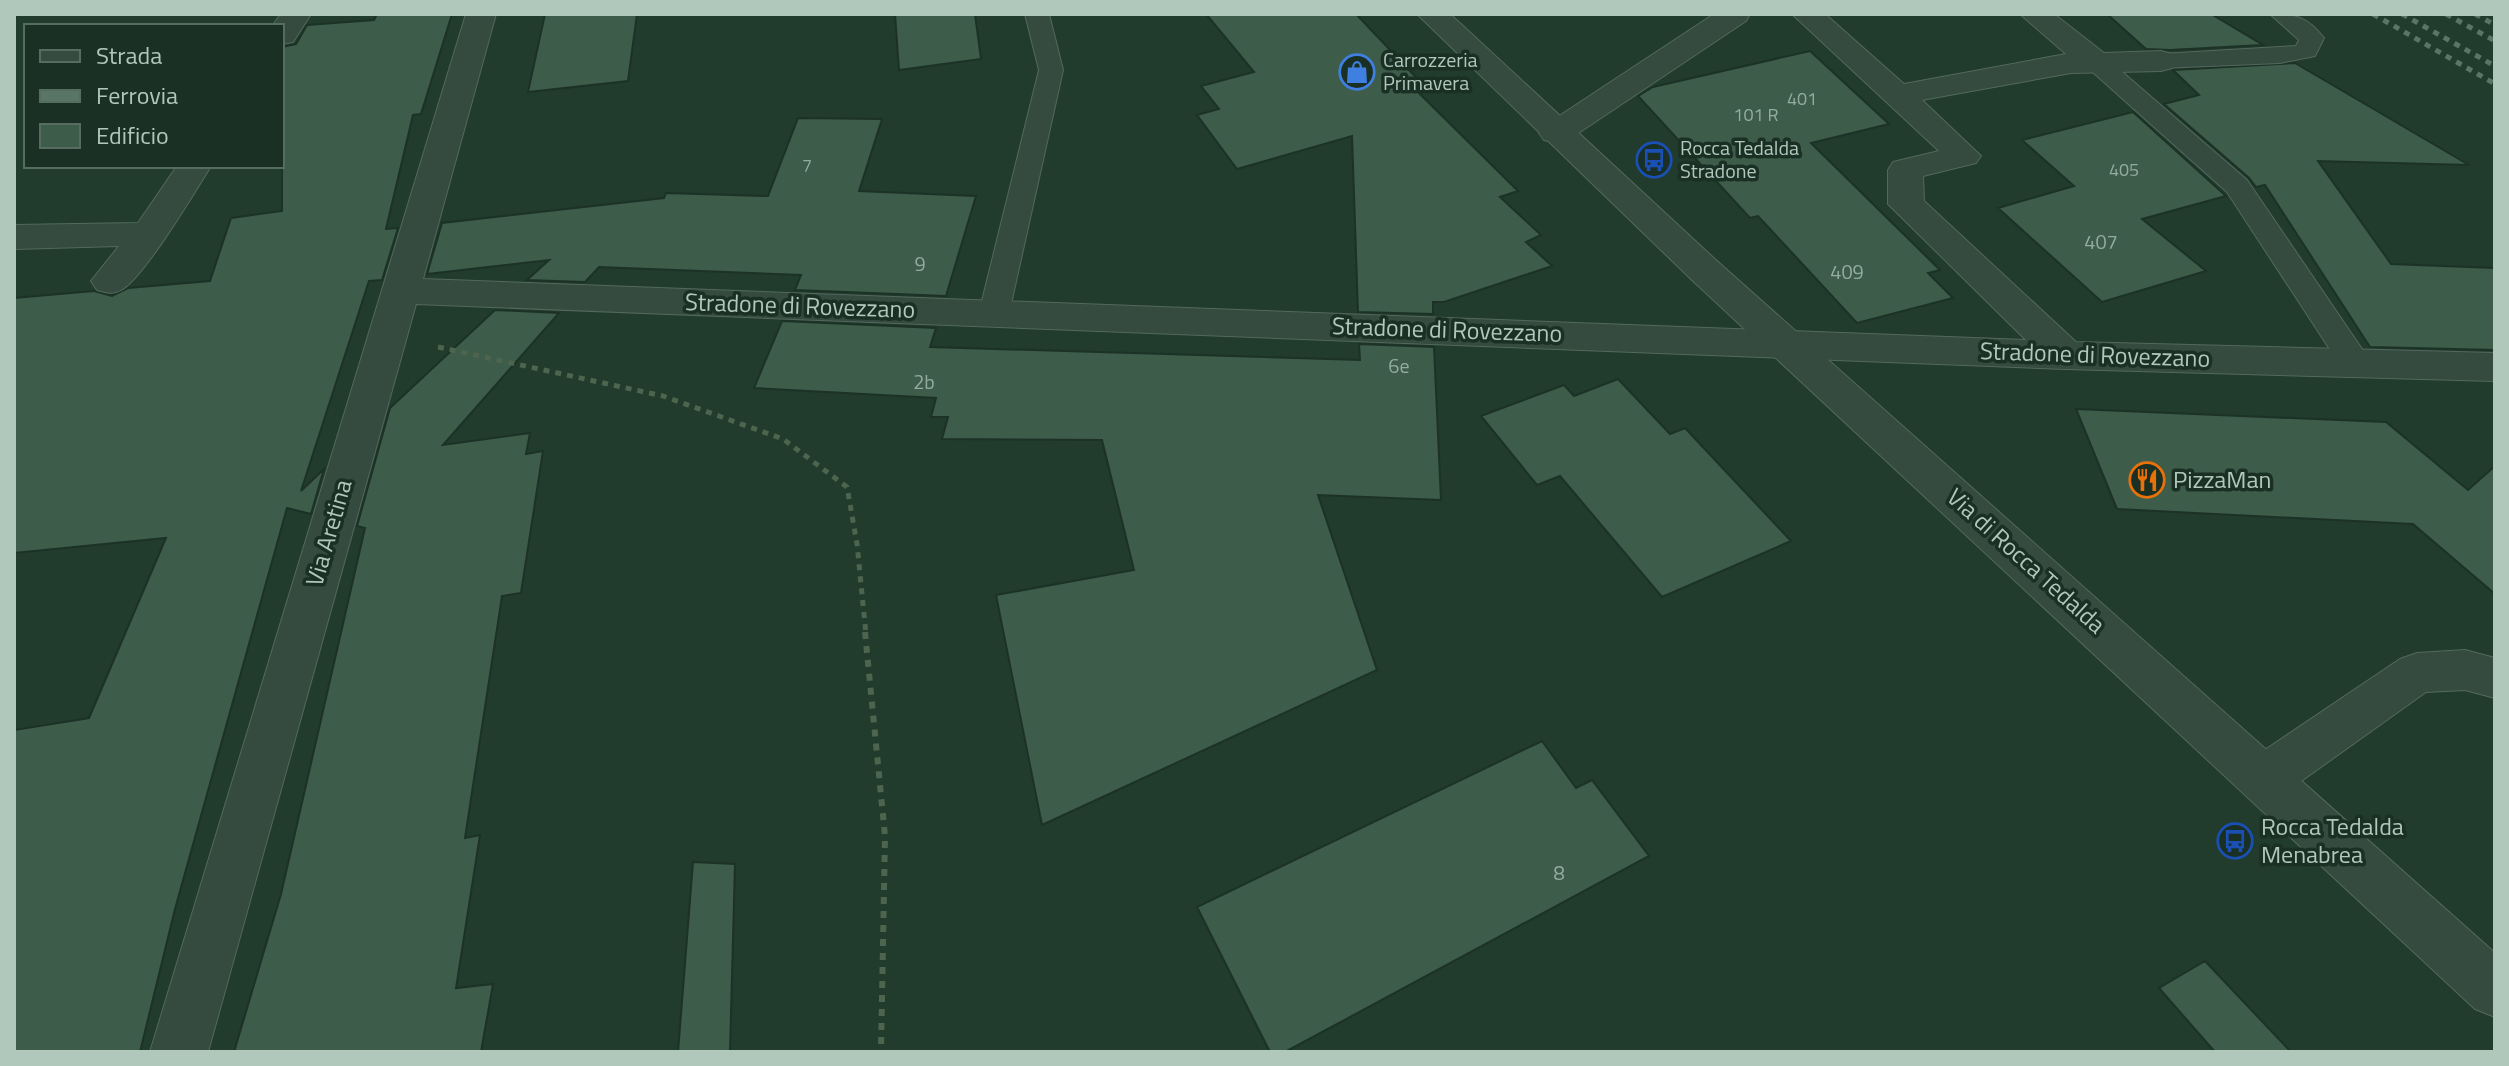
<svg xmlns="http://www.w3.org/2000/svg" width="2509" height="1066" viewBox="0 0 2509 1066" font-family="'Titillium Web',sans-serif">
  <rect width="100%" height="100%" fill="#213b2c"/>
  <path fill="#3d5c4a" stroke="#1c3226" stroke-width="2" d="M 377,14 L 452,14 L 421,114 L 413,115 L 386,229 L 398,228 L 382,280 L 369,281 L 301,491 L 324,469 L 311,514 L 287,508 L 175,909 L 140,1052 L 14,1052 L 14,730 L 89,718 L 166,538 L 14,553 L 14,298 L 94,291 L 112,296 L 128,288 L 210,281 L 231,218 L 282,211 L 282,47 L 296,44 L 307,25 L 374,20 Z
    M 545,14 L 637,14 L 628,81 L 528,92 Z
    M 895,14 L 975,14 L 981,59 L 899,70 Z
    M 1206,14 L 1356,14 L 1429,91 L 1419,93 L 1518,191 L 1500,197 L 1541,235 L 1526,242 L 1552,266 L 1444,302 L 1433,302 L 1433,314 L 1358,312 L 1352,136 L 1237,169 L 1197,115 L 1219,109 L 1201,86 L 1254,72 Z
    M 2107,14 L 2211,14 L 2263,45 L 2170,50 L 2146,49 Z
    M 1810,51 L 1889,124 L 1811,143 L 1940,270 L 1928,273 L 1953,298 L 1857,323 L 1758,216 L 1750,218 L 1638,96 L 1653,87 Z
    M 2295,63 L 2469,165 L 2318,161 L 2391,264 L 2495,268 L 2495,350 L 2370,347 L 2265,185 L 2256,187 L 2249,178 L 2164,104 L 2199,95 L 2173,70 Z
    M 2133,112 L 2226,196 L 2142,219 L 2206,271 L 2102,302 L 1998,208 L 2074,186 L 2022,140 Z
    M 798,118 L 882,119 L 859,191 L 976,196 L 946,296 L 795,290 L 801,275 L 599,267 L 585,282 L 527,280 L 549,260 L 427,274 L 442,223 L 664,198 L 666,193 L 768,196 Z
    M 495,310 L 559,313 L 443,445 L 530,433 L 526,454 L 543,451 L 521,593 L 502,596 L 465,838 L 480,835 L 456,988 L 493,984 L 481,1052 L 234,1052 L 281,894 L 365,528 L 357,526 L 390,408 Z
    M 782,321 L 936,328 L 930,347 L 1360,360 L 1359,344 L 1434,347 L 1441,500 L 1318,495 L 1377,670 L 1042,825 L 996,595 L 1134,570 L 1102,440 L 942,439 L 948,417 L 931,417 L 936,398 L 754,388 Z
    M 1618,379 L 1670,434 L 1685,428 L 1791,541 L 1662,597 L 1560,476 L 1537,485 L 1481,416 L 1564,385 L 1574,396 Z
    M 2076,409 L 2386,422 L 2468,490 L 2495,466 L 2495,594 L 2413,524 L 2117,509 Z
    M 1542,741 L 1576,788 L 1592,780 L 1649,856 L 1285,1052 L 1270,1052 L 1197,907 Z
    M 693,862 L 735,864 L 730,1052 L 678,1052 Z
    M 2205,961 L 2291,1052 L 2215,1052 L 2159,988 Z"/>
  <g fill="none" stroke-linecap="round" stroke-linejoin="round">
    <defs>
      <path id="service" d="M 1025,14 L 1049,14 L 1063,70 L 1009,313 L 1004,320 L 994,323 L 984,320 L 979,313 L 1039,70 Z
        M 2270,14 C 2295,14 2308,17 2324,38 L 2315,56 L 2280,63 L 2161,68 L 2152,66 L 2149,61 L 2152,56 L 2161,54 L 2296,46 L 2299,40 Z
        M 2096,55 L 2105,57 L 2247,180 L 2366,355 L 2370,363 L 2366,371 L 2355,374 L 2344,371 L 2227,192 L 2087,67 L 2084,62 L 2087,57 Z"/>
      <path id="minor" d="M 281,14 L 311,14 L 293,42 L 282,44 L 282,26 L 272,26 Z
        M 466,14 L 496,14 L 423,279 L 2026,340 L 1888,204 L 1888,170 L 1893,162 L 1939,151 L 1792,14 L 1825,14 L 1904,84 L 2066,54 L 2020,14 L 2054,14 L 2104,53 L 2161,51 L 2172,54 L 2177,61 L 2172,68 L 2161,71 L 2071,73 L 1922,100 L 1981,156 L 1976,163 L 1923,176 L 1924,201 L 2076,342 L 2495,353 L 2495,381 L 2066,369 L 416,304 L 208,1052 L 150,1052 Z
        M 1714,14 L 1750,14 L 1746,21 L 1568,140 L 1556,143 L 1544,140 L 1539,133 L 1544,126 Z
        M 177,166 L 211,166 C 196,190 143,279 121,290 C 113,295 105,292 97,290 L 91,281 L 119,246 L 14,249 L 14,225 L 138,223 Z
        M 2465,650 L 2495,658 L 2495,698 L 2465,690 L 2426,692 L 2283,794 L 2265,800 L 2247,794 L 2240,778 L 2247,762 L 2400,659 L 2417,653 Z"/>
      <path id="tertiary" d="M 1417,14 L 1450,14 L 1718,262 L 2495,953 L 2495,1017 L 2475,1009 L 1692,280 Z"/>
    </defs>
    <use href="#service" stroke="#53695d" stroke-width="2"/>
    <use href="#minor" stroke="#53695d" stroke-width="2"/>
    <use href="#tertiary" stroke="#53695d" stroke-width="2"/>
    <path stroke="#4d654e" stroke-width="5" stroke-dasharray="6 6" stroke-linecap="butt" d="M 438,347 L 663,396 L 783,439 L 847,487 L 857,544 L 866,634"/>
    <path stroke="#4d654e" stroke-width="6" stroke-dasharray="7 7" stroke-linecap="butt" d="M 865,632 L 885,836 L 881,1052"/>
    <use href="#service" fill="#354b3f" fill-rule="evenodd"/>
    <use href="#minor" fill="#354b3f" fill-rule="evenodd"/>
    <use href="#tertiary" fill="#354b3f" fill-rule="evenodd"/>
    <path stroke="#587565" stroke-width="5" stroke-dasharray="6 6" stroke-linecap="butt" d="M 2373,14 L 2495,84
      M 2402,14 L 2495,66
      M 2446,14 L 2495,41
      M 2475,14 L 2495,25"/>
  </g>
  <defs>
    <symbol id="shop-ring" viewBox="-11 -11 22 22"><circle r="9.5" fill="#1a3024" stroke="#3f7fe0" stroke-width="1.5"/><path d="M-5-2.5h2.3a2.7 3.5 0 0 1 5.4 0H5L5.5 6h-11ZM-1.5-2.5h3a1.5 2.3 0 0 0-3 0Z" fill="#3f7fe0"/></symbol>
    <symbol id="bus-ring" viewBox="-11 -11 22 22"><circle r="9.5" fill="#1a3024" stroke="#1a4fb4" stroke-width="1.5"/><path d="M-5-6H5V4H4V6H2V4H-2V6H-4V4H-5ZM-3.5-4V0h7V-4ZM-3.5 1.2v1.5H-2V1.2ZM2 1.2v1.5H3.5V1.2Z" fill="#1a4fb4"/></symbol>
    <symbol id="restaurant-ring" viewBox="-11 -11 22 22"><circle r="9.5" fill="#1a3024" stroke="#e8710a" stroke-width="1.5"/><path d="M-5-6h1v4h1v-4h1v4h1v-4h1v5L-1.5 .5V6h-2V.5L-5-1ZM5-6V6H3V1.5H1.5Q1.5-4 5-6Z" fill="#e8710a"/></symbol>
  </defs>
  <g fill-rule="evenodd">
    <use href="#shop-ring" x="1337" y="52" width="40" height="40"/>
    <use href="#bus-ring" x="1634" y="140" width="40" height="40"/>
    <use href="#restaurant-ring" x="2127" y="460" width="40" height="40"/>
    <use href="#bus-ring" x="2215" y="821" width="40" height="40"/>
  </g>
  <g text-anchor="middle" stroke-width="7" stroke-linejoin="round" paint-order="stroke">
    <g font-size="18" fill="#93ac9f">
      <text x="1802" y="105">401</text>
      <text x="1756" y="121">101 R</text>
      <text x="807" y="172">7</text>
      <text x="2124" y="176">405</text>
    </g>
    <g font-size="20" fill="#b0c7bb" stroke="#1a3024" text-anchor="start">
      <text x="1383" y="67">Carrozzeria<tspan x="1383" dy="23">Primavera</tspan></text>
      <text x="1680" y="155">Rocca Tedalda<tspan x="1680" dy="23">Stradone</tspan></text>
    </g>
    <g font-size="20" fill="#93ac9f">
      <text x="2101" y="249">407</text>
      <text x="920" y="271">9</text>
      <text x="1847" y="279">409</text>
      <text x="1399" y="373">6e</text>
      <text x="924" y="389">2b</text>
      <text x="1559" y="880">8</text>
    </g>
    <g font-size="24" fill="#b0c7bb" stroke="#1a3024">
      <text transform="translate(800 306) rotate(2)" y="8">Stradone di Rovezzano</text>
      <text transform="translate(1447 330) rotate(2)" y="8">Stradone di Rovezzano</text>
      <text transform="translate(2095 355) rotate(2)" y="8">Stradone di Rovezzano</text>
      <text transform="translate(329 533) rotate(-74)" y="8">Via Aretina</text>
      <text transform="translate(2026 561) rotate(42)" y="8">Via di Rocca Tedalda</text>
    </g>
    <g font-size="24" fill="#b0c7bb" stroke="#1a3024" text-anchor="start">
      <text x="2173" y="488">PizzaMan</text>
      <text x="2261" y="835">Rocca Tedalda<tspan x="2261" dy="28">Menabrea</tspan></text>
    </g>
  </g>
  <rect width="2509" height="1066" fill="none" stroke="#b0c7bb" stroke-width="32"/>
  <rect x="24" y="24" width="260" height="144" fill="#1a3024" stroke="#566c60" stroke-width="2"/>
  <rect x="40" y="50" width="40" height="12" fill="#354b3f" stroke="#566c60" stroke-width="2"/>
  <text x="96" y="64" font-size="24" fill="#b0c7bb">Strada</text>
  <rect x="40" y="90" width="40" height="12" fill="#587565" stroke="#566c60" stroke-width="2"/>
  <text x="96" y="104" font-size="24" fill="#b0c7bb">Ferrovia</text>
  <rect x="40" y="124" width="40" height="24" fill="#3d5c4a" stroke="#566c60" stroke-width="2"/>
  <text x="96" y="144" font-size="24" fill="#b0c7bb">Edificio</text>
</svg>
